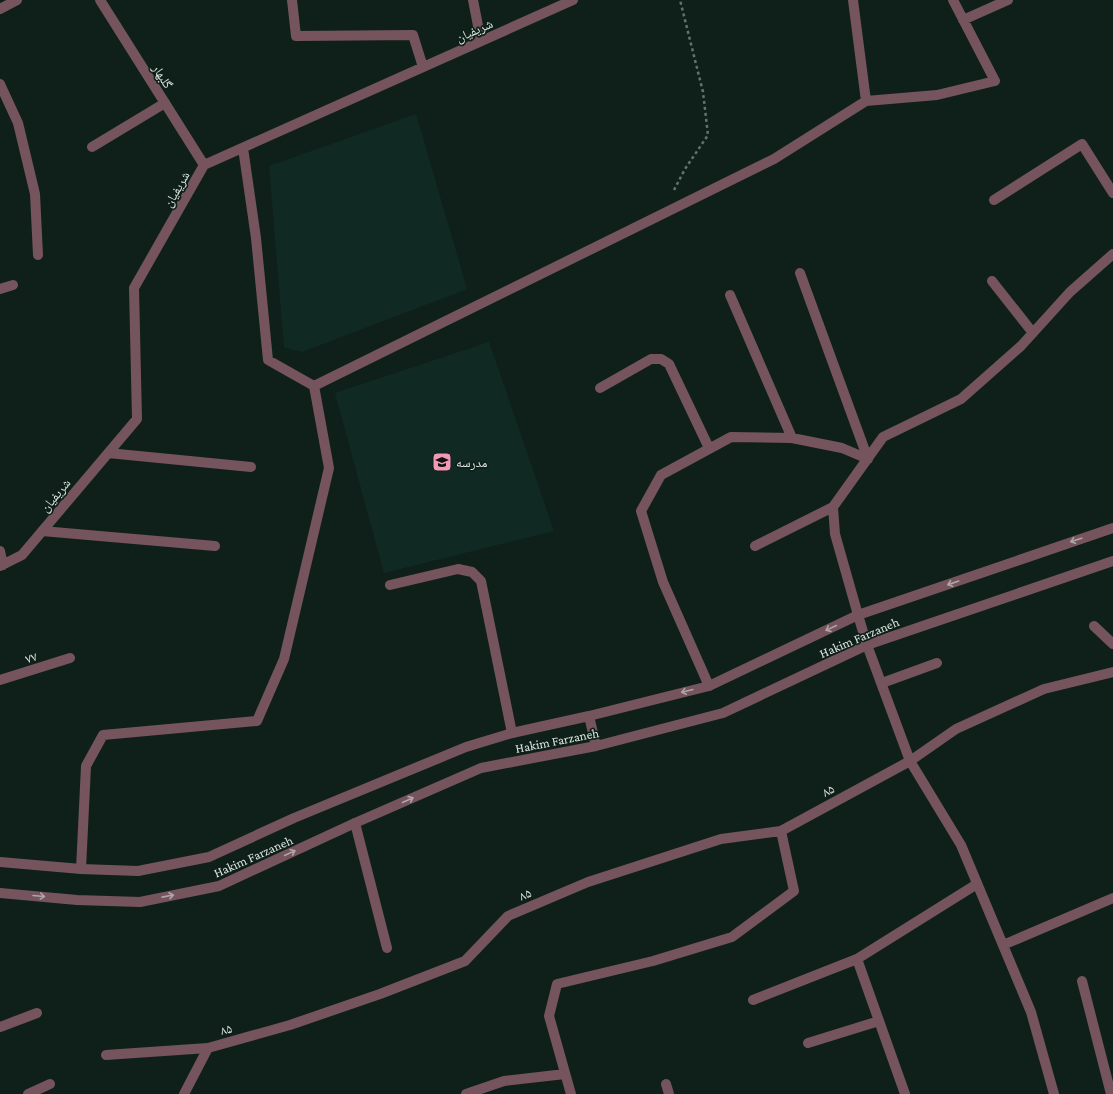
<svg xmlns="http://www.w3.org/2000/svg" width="1113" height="1094" viewBox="0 0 1113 1094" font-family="'Crimson Pro','Noto Naskh Arabic',serif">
  <rect width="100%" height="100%" fill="#0f201a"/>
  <path fill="#102a23" d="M 416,114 L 467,289 L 302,352 L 284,347 L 269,166 Z
    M 489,342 L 554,531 L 384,573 L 335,393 Z"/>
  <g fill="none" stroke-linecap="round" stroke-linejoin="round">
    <path stroke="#64726d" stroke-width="2.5" stroke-dasharray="3 3" stroke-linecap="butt" d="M 674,190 L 685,169 L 708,135 L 703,92 L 680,0"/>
    <path stroke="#75545e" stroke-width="10" d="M 92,147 L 165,103
      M 882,683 L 937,663
      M 857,959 L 905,1094
      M 753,1000 L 857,959 L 977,884
      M 808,1043 L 879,1021
      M 106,1055 L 208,1048
      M 666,1084 L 669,1094"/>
    <path stroke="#75545e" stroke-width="10" d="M 100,0 L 204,165
      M 292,0 L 296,36 L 413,35 L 423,67
      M 473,0 L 481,41
      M 0,9 L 17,0
      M 963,20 L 1008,0
      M 0,84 L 18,123 L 35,194 L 38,255
      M 866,101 L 937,95 L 995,81 L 953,0
      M 994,200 L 1082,144 L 1113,193
      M 800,273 L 868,459
      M 992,281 L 1033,333
      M 0,289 L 13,285
      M 730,295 L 792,438
      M 314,386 L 774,159 L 866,101 L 853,0
      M 600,388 L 651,359 L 661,359 L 669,364 L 709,448
      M 108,453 L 251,467
      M 42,531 L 215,546
      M 755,546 L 833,507
      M 0,551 L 3,565
      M 0,566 L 22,555 L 137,419 L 134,288 L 204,165 L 573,0
      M 390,585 L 458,569 L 472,572 L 481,581 L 512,733
      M 858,615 L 835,534 L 833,507 L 883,437 L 961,399 L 1021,346 L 1070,292 L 1113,254
      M 1094,626 L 1113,644
      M 867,645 L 910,761 L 961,845 L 1031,1012 L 1054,1094
      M 0,680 L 70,658
      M 709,686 L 663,582 L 641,511 L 661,475 L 731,437 L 792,438 L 842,448 L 868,459
      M 355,823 L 387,948
      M 81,869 L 86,766 L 103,735 L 257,721 L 284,659 L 329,468 L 314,386 L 268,360 L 256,238 L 243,148
      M 1003,945 L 1113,898
      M 1082,981 L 1111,1094
      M 0,1027 L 37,1013
      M 28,1094 L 50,1084
      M 184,1094 L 208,1048 L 290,1025 L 380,994 L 465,961 L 508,916 L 588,882 L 721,839 L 781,831 L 910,761 L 956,729 L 1044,689 L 1113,672
      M 466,1094 L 504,1081 L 565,1074
      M 571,1094 L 549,1016 L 557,984 L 653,961 L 732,937 L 794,891 L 781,831"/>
    <path stroke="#75545e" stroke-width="10" d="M 858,615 L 867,645
      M 589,716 L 596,746
      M 0,862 L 81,869 L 138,871 L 209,857 L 294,818 L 466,747 L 512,733 L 589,716 L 709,686 L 858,615 L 1113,528
      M 0,893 L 77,900 L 140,902 L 219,886 L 355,823 L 481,768 L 596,746 L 723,713 L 867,645 L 1113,561"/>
  </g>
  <defs><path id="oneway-shaft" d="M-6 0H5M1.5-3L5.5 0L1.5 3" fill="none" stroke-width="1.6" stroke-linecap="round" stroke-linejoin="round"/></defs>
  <g stroke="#afa5a8">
    <use href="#oneway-shaft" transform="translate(1076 540) rotate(162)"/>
    <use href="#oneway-shaft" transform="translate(953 583) rotate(161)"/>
    <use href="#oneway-shaft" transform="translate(831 628) rotate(155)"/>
    <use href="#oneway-shaft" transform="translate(687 691) rotate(166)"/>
    <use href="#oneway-shaft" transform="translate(408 800) rotate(-24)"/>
    <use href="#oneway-shaft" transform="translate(290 853) rotate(-25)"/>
    <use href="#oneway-shaft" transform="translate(39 896) rotate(5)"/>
    <use href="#oneway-shaft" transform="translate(168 896) rotate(-11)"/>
  </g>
  <defs>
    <symbol id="school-square" viewBox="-11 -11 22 22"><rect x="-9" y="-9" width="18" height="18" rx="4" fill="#f09ab5" stroke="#0f201a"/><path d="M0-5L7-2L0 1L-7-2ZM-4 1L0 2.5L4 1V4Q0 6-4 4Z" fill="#111"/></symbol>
  </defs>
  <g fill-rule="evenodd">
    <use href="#school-square" x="431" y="451" width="22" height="22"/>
  </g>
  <g text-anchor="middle" stroke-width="3.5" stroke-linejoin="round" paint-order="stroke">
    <g font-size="13" fill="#dee8e4" stroke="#0f201a">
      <text transform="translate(474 30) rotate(-24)" y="5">شریفیان</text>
      <text transform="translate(163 76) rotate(58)" y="5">گلبهار</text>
      <text transform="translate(176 189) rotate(-60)" y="5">شریفیان</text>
      <text transform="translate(55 495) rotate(-50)" y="5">شریفیان</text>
      <text transform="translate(859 637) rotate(-23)" y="5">Hakim Farzaneh</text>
      <text transform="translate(31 657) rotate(-18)" y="5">۷۷</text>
      <text transform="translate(557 740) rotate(-11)" y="5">Hakim Farzaneh</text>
      <text transform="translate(828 790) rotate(-28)" y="5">۸۵</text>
      <text transform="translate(253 856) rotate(-24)" y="5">Hakim Farzaneh</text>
      <text transform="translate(525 894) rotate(-23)" y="5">۸۵</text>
      <text transform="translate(226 1029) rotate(-15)" y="5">۸۵</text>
    </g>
    <g font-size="13" fill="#dee8e4" stroke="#0f201a" text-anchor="start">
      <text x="456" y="467">مدرسه</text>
    </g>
  </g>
</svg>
